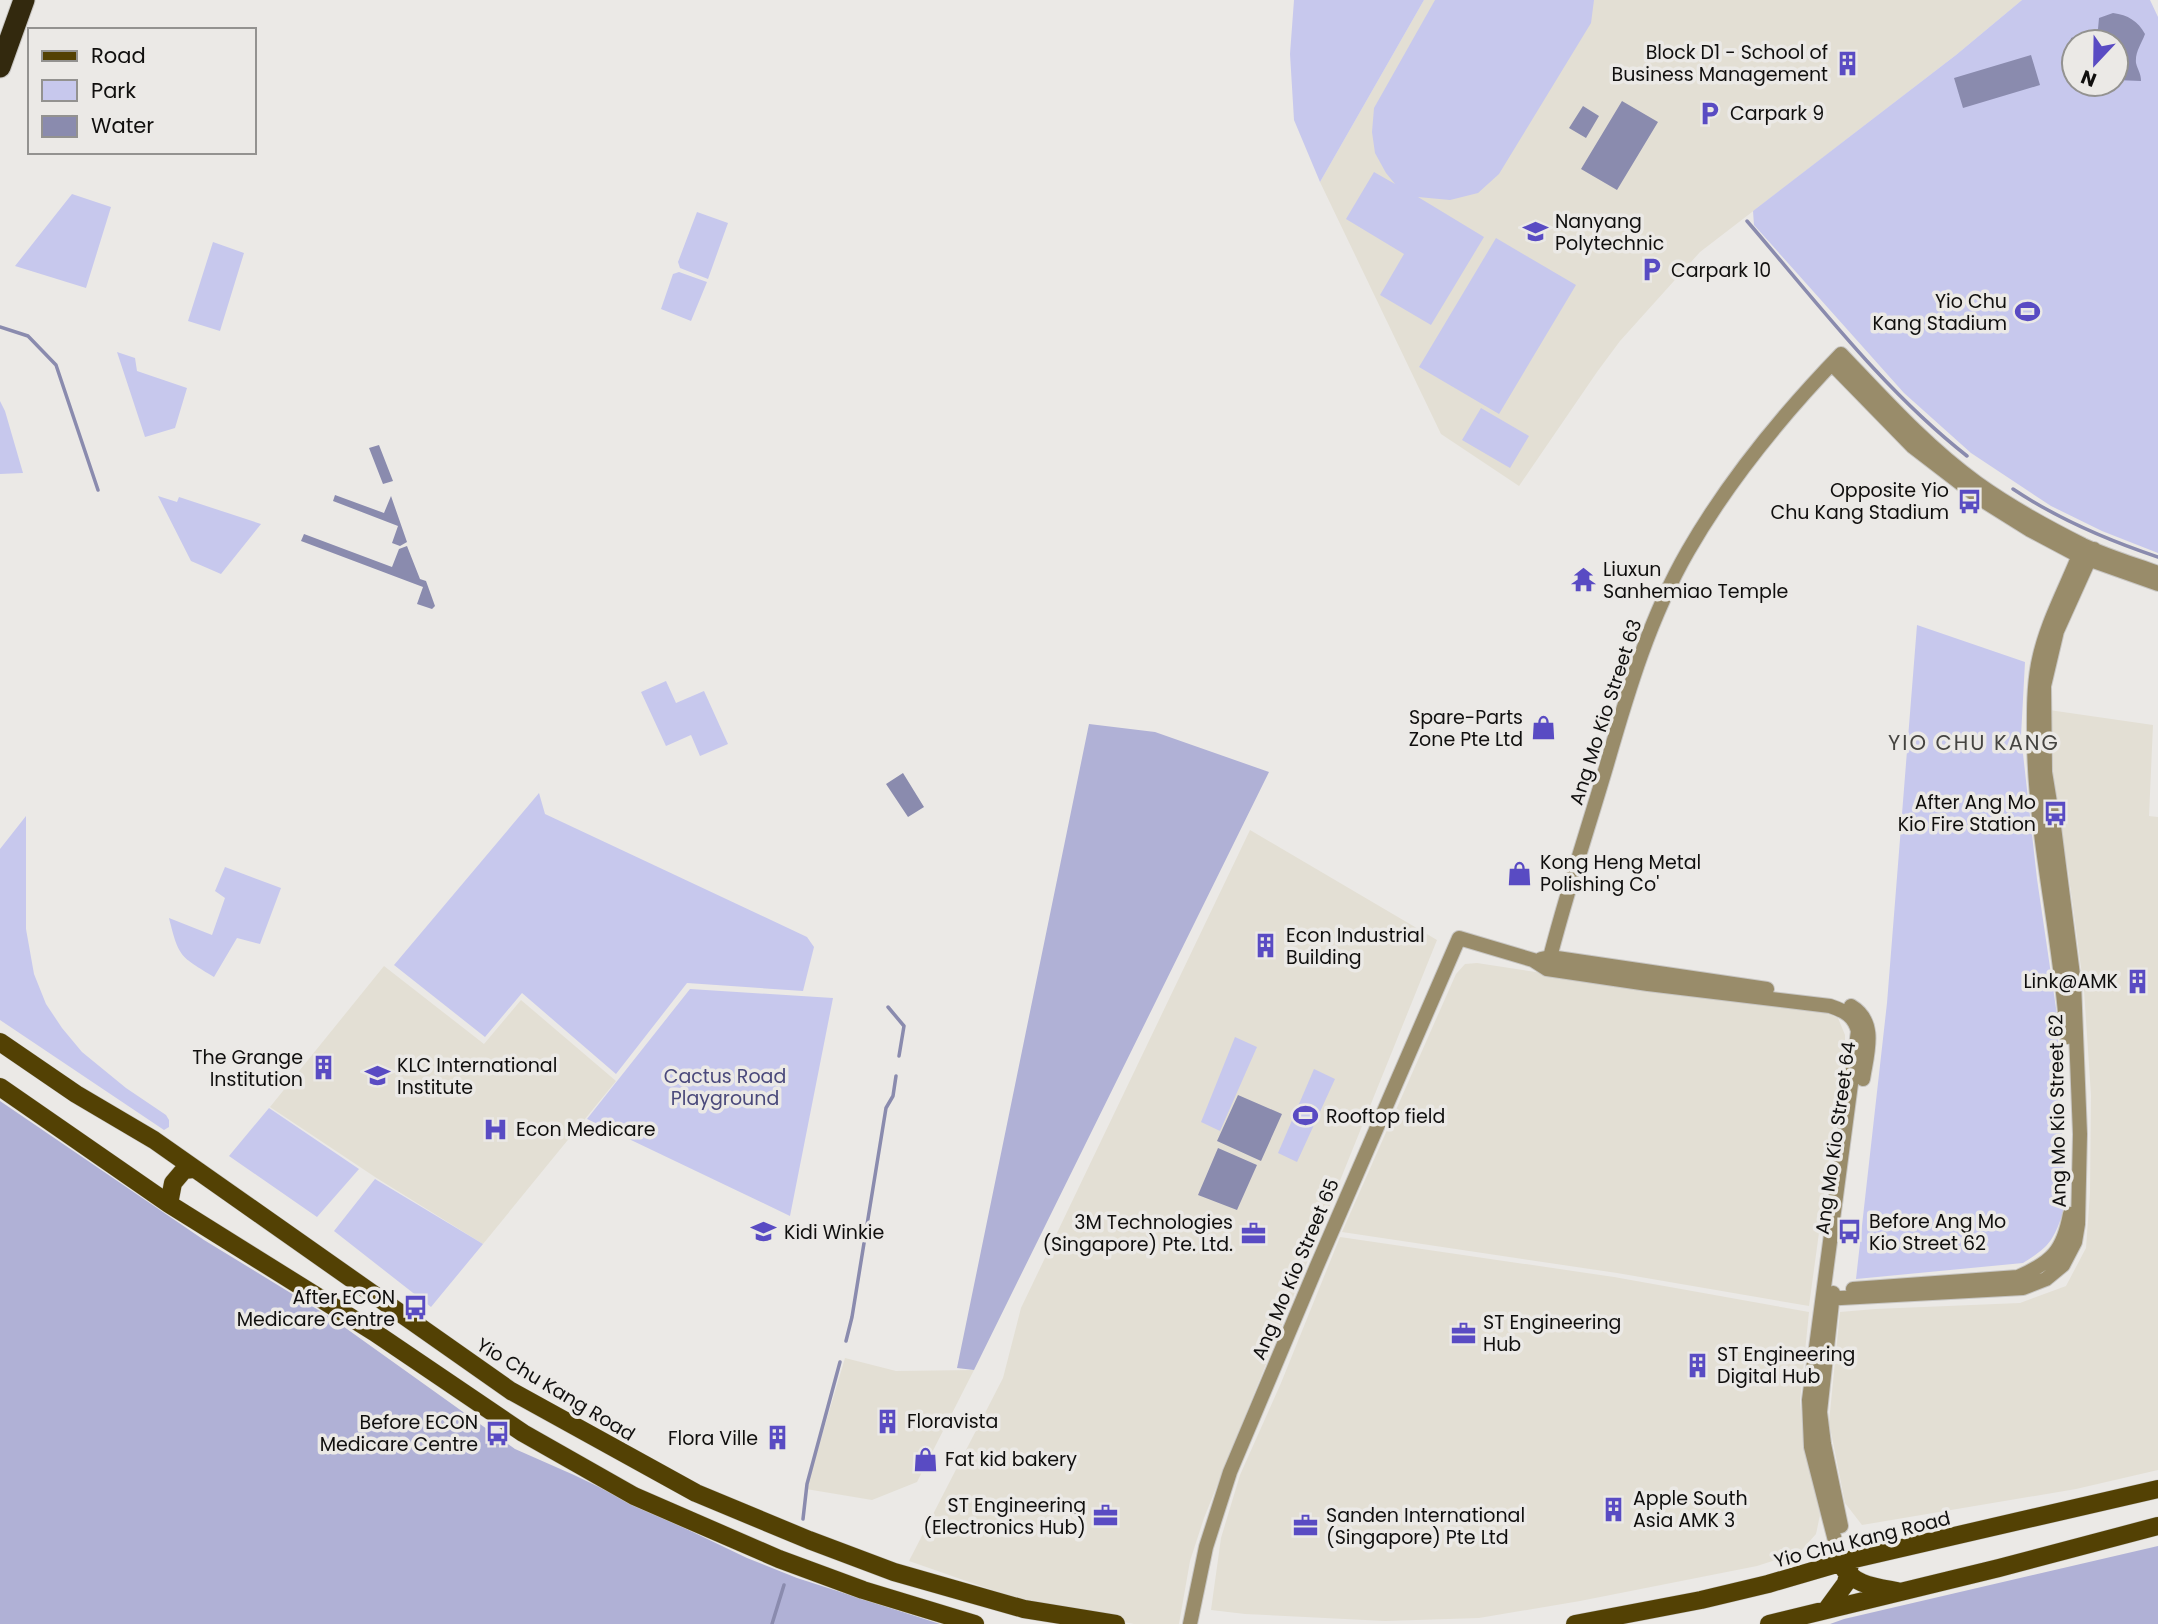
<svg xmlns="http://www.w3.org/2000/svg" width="2158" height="1624" viewBox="0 0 2158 1624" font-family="Poppins,sans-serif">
  <rect width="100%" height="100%" fill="#ebe9e6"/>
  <path fill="#e3dfd4" d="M 1424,0 L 2022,0 L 1956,55 L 1700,252 L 1620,341 L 1597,372 L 1519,486 L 1441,434 L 1320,182 Z
    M 2049,710 L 2153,725 L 2149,816 L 2158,817 L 2158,1470 L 2076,1489 L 1862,1525 L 1845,1503 L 1829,1422 L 1840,1312 L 1875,1309 L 2020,1303 L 2066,1286 L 2086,1248 L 2090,1193 L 2091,1095 L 2084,990 L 2068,870 L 2050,771 Z
    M 1250,830 L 1437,940 L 1204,1518 L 1190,1561 L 1179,1624 L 1134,1624 L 1047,1609 L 909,1561 L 1003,1378 L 1021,1308 Z
    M 1477,963 L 1660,991 L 1828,1013 L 1838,1018 L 1845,1035 L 1845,1042 L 1809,1306 L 1617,1273 L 1342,1232 L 1456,974 L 1465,964 Z
    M 384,966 L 484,1044 L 521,1000 L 616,1081 L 483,1244 L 375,1177 L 270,1107 Z
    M 1340,1237 L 1614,1277 L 1809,1312 L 1800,1401 L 1804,1441 L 1820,1515 L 1816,1534 L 1800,1552 L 1757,1566 L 1580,1601 L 1479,1618 L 1385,1621 L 1245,1614 L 1211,1610 L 1221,1538 L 1240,1475 L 1281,1383 Z
    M 845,1358 L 896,1371 L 974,1370 L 917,1482 L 872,1500 L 806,1489 Z"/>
  <path fill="#c7c8ed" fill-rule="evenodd" d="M 1294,0 L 1424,0 L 1320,182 L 1294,120 L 1290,54 Z
    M 1435,0 L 1594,0 L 1591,23 L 1499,174 L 1478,193 L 1450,200 L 1418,197 L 1484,237 L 1431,325 L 1380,295 L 1404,254 L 1346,219 L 1374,172 L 1395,184 L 1386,173 L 1375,153 L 1372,132 L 1374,108 Z
    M 2022,0 L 2150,0 L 2158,17 L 2158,553 L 2102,531 L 2051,506 L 1971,453 L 1904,393 L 1754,225 L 1753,211 L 1956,55 ZM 2074,42 L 2116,42 L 2116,84 L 2074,84 Z
    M 72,194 L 111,207 L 86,288 L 15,266 Z
    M 697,212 L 728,223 L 708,279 L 680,268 L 678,262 Z
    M 1496,238 L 1576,285 L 1499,414 L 1419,367 Z
    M 213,242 L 244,253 L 220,331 L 188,321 Z
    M 679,272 L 707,282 L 691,321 L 661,309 L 673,274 Z
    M 117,352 L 135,358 L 137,371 L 187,388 L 175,428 L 145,437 Z
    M 0,401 L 5,411 L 23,473 L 0,474 Z
    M 1481,408 L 1529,436 L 1510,468 L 1462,440 Z
    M 158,496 L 177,502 L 179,497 L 261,524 L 221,574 L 191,561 Z
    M 1917,625 L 2025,662 L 2021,736 L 2037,879 L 2057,1015 L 2065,1208 C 2053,1240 2052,1245 2023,1263 L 1856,1279 L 1887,1003 Z
    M 666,681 L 676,703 L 704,691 L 728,744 L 700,756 L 691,735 L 666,746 L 641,692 Z
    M 539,793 L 545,814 L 807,937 L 814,947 L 803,991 L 687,983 L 616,1074 L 522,993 L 485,1037 L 394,965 Z
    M 26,816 L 26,929 L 34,974 L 46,1004 L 62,1028 L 82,1052 L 126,1088 L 166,1115 L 169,1120 L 169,1127 L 164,1130 L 0,1020 L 0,849 Z
    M 225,867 L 281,888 L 260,944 L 237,938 L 214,977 C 180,956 179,958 169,918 L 212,935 L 225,898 L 215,891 Z
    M 690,989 L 833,998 L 790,1216 L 587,1119 Z
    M 1235,1037 L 1257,1047 L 1220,1131 L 1201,1122 Z
    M 1314,1069 L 1335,1079 L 1297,1162 L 1278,1153 Z
    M 269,1108 L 359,1169 L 317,1217 L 229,1156 Z
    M 375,1179 L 483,1244 L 431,1307 L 334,1231 Z"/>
  <path fill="#b0b1d6" d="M 1089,724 L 1155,732 L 1269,772 L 974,1370 L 957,1368 Z
    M 0,1101 L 204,1240 L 333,1319 L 515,1449 L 574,1475 L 747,1558 L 797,1578 L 940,1624 L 0,1624 Z
    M 2158,1546 L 2158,1624 L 1830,1624 L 1844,1619 Z"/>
  <path fill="#8a8bae" d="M 2113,13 C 2128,15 2138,21 2145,34 C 2141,45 2135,52 2136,63 C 2138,71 2141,73 2141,81 L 2116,80 L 2116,42 L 2074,42 L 2074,78 L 2069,77 L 2071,38 L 2098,29 L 2099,18 Z
    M 2031,55 L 2040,85 L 1963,108 L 1954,78 Z
    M 1622,101 L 1658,122 L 1617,190 L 1581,169 Z
    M 1583,106 L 1599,116 L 1586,138 L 1569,128 Z
    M 379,445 L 393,481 L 383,484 L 369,448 Z
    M 335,495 L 384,513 L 391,496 L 407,542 L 400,546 L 392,543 L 398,526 L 333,501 Z
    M 304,534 L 392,567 L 399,549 L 407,546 L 420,579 L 426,581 L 435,606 L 432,609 L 417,604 L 423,587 L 301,541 Z
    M 903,773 L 924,807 L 908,817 L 886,784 Z
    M 1238,1095 L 1282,1114 L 1261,1161 L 1217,1141 Z
    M 1218,1148 L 1257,1165 L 1237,1210 L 1198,1195 Z"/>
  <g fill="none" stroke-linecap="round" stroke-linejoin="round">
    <path stroke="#8a8bae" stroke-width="3.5" d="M 1747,221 C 1816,301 1883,390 1967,456
      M 0,327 L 28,336 L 56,365 L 98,490
      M 2013,489 C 2058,519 2107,540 2158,557
      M 888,1007 L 904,1026 L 899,1056
      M 846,1341 L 852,1317 L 886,1108 L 893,1096 L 896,1076
      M 803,1519 L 807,1484 L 840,1362
      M 772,1624 L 784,1585"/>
    <defs>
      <path id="tertiary" d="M 1832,364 L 1913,447 L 1982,500 L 2030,530 L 2079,556 L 2158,584
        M 1541,959 L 1550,957 L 1767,989
        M 1547,969 C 1564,900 1587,832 1607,764 C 1628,691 1650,617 1688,551 C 1730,478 1783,414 1841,354 C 1884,399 1926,446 1977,483 C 2009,506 2047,527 2083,545 C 2107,556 2133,564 2158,573
        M 1851,1006 C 1878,1022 1867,1053 1863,1079
        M 2067,1037 C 2061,939 2036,843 2034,744 C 2034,718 2033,691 2038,664 C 2046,622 2068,585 2083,545
        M 1853,1289 L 2018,1277 C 2052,1262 2063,1251 2070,1214
        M 1833,1293 L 1820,1412 L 1824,1444 L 1841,1526
        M 1823,1299 L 2023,1288 L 2046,1279 L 2063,1265 L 2075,1242 L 2078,1224 L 2080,1134 L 2074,983 L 2054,827 L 2045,772 L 2044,686 L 2057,631 L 2094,549
        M 1190,1624 L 1206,1547 L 1230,1472 L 1316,1268 L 1459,938 L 1533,960 L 1547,969 L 1648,984 L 1830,1006 C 1845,1011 1854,1016 1858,1031 L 1809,1400 L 1811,1447 L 1841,1564"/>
      <path id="primary" d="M 0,1042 L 76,1094 L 154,1140 L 511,1391 L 696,1493 L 809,1540 L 894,1572 L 1024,1609 L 1116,1624
        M 0,1087 L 169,1204 L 374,1332 L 523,1433 L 634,1496 L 779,1559 L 863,1590 L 975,1624
        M 169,1204 L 173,1183 L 184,1170 L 193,1169
        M 1841,1564 C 1852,1585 1875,1587 1897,1591
        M 1827,1609 L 1846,1583 L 1850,1564
        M 1575,1624 L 1701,1600 L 1768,1584 L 1850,1560 L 2158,1489
        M 1769,1624 L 1999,1568 L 2158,1526"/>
      <path id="motorway" d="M 0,67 L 24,0"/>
    </defs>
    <use href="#tertiary" stroke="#c8c6c3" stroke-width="16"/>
    <use href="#primary" stroke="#c8c6c3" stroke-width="19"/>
    <use href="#motorway" stroke="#c8c6c3" stroke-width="23"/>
    <use href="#tertiary" stroke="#998c6a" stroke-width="14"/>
    <use href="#primary" stroke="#534104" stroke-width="18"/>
    <use href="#motorway" stroke="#33290e" stroke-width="21"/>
  </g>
  <defs>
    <symbol id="building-bare" viewBox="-9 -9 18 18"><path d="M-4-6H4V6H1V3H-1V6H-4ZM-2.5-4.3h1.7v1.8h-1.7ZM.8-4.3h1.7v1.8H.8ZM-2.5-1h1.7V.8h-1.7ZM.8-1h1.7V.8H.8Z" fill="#594bc3" stroke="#ebe9e6" stroke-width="2.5" paint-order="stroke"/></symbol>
    <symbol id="parking-bare" viewBox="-9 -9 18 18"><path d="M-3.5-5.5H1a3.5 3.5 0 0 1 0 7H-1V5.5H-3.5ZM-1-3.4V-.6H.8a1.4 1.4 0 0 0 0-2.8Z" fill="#594bc3" stroke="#ebe9e6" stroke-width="2.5" paint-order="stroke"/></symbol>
    <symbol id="university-bare" viewBox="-9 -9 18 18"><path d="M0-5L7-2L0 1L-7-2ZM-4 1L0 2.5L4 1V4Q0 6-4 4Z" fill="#594bc3" stroke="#ebe9e6" stroke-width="2.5" paint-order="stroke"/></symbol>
    <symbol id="stadium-bare" viewBox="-9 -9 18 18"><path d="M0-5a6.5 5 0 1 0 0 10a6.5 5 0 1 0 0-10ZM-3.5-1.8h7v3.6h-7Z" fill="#594bc3" stroke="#ebe9e6" stroke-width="2.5" paint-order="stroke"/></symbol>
    <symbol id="bus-bare" viewBox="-9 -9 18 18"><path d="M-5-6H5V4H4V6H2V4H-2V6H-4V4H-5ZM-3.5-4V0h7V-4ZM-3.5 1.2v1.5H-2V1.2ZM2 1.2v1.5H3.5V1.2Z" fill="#594bc3" stroke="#ebe9e6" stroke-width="2.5" paint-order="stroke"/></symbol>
    <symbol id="temple-bare" viewBox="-9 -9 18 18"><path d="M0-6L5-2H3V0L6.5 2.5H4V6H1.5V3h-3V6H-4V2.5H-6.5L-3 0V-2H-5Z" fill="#594bc3" stroke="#ebe9e6" stroke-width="2.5" paint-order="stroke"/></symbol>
    <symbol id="shop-bare" viewBox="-9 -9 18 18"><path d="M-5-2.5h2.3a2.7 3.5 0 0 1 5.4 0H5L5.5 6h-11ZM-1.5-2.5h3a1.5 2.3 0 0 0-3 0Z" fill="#594bc3" stroke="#ebe9e6" stroke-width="2.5" paint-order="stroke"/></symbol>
    <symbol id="school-bare" viewBox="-9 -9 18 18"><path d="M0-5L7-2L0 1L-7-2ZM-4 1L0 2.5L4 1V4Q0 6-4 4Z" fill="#594bc3" stroke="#ebe9e6" stroke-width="2.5" paint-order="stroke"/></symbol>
    <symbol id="hospital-bare" viewBox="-9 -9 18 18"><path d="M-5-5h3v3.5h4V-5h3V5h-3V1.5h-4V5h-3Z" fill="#594bc3" stroke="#ebe9e6" stroke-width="2.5" paint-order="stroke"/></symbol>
    <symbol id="office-bare" viewBox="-9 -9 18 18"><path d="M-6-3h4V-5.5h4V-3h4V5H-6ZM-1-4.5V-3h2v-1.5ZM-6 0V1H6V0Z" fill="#594bc3" stroke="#ebe9e6" stroke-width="2.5" paint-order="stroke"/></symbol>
  </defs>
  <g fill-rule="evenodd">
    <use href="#building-bare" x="1830" y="46" width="35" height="35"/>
    <use href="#parking-bare" x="1692" y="96" width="35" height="35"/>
    <use href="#university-bare" x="1518" y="214" width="35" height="35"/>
    <use href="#parking-bare" x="1634" y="252" width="35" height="35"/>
    <use href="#stadium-bare" x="2010" y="294" width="35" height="35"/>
    <use href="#bus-bare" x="1952" y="484" width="35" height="35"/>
    <use href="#temple-bare" x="1566" y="562" width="35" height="35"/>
    <use href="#shop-bare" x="1526" y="710" width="35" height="35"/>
    <use href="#bus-bare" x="2038" y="796" width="35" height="35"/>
    <use href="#shop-bare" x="1502" y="856" width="35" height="35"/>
    <use href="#building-bare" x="1248" y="928" width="35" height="35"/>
    <use href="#building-bare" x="2120" y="964" width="35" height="35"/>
    <use href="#building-bare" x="306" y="1050" width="35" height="35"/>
    <use href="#school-bare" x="360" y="1058" width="35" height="35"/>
    <use href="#stadium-bare" x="1288" y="1098" width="35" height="35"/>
    <use href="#hospital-bare" x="478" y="1112" width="35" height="35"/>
    <use href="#school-bare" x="746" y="1214" width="35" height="35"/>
    <use href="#bus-bare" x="1832" y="1214" width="35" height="35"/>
    <use href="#office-bare" x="1236" y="1216" width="35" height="35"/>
    <use href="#bus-bare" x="398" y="1290" width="35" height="35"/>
    <use href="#office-bare" x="1446" y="1316" width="35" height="35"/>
    <use href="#building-bare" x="1680" y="1348" width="35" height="35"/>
    <use href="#building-bare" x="870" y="1404" width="35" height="35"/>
    <use href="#bus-bare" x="480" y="1416" width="35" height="35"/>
    <use href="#building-bare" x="760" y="1420" width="35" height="35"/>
    <use href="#shop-bare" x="908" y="1442" width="35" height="35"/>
    <use href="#building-bare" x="1596" y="1492" width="35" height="35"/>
    <use href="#office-bare" x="1088" y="1498" width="35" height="35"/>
    <use href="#office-bare" x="1288" y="1508" width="35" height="35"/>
  </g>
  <g text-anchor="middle" stroke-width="7" stroke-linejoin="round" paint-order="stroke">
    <g font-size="19" fill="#100f0e" stroke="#ebe9e6" text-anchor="start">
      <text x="1828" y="59" text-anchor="end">Block D1 - School of<tspan x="1828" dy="22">Business Management</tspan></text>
      <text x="1730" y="120">Carpark 9</text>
      <text x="1555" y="228">Nanyang<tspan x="1555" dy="22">Polytechnic</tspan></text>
      <text x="1671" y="277">Carpark 10</text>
      <text x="2007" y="308" text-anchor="end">Yio Chu<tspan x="2007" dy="22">Kang Stadium</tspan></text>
      <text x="1949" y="497" text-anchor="end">Opposite Yio<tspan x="1949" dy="22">Chu Kang Stadium</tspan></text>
      <text x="1603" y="576">Liuxun<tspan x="1603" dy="22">Sanhemiao Temple</tspan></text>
      <text x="1523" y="724" text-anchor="end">Spare-Parts<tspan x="1523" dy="22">Zone Pte Ltd</tspan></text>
      <text x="2036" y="809" text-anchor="end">After Ang Mo<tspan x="2036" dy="22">Kio Fire Station</tspan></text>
      <text x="1540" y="869">Kong Heng Metal<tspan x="1540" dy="22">Polishing Co'</tspan></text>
      <text x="1286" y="942">Econ Industrial<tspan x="1286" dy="22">Building</tspan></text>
      <text x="2118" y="988" text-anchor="end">Link@AMK</text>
      <text x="303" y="1064" text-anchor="end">The Grange<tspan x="303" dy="22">Institution</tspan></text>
      <text x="397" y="1072">KLC International<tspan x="397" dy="22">Institute</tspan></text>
      <text x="1326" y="1123">Rooftop field</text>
      <text x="516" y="1136">Econ Medicare</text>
      <text x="1869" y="1228">Before Ang Mo<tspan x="1869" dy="22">Kio Street 62</tspan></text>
      <text x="1233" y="1229" text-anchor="end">3M Technologies<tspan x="1233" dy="22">(Singapore) Pte. Ltd.</tspan></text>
      <text x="784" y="1239">Kidi Winkie</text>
      <text x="395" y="1304" text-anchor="end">After ECON<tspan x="395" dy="22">Medicare Centre</tspan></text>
      <text x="1483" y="1329">ST Engineering<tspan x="1483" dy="22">Hub</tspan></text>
      <text x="1717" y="1361">ST Engineering<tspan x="1717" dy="22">Digital Hub</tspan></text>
      <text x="907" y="1428">Floravista</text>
      <text x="478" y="1429" text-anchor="end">Before ECON<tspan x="478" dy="22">Medicare Centre</tspan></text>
      <text x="758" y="1445" text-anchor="end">Flora Ville</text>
      <text x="945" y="1466">Fat kid bakery</text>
      <text x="1633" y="1505">Apple South<tspan x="1633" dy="22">Asia AMK 3</tspan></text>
      <text x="1086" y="1512" text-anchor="end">ST Engineering<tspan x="1086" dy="22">(Electronics Hub)</tspan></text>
      <text x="1326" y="1522">Sanden International<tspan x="1326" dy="22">(Singapore) Pte Ltd</tspan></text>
    </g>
    <g font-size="19" fill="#100f0e" stroke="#ebe9e6">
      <text transform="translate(1605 712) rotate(-72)" y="7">Ang Mo Kio Street 63</text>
      <text transform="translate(2057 1111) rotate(-91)" y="7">Ang Mo Kio Street 62</text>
      <text transform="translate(1835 1138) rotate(-82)" y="7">Ang Mo Kio Street 64</text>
      <text transform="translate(1295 1269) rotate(-67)" y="7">Ang Mo Kio Street 65</text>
      <text transform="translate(556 1389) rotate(31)" y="7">Yio Chu Kang Road</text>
      <text transform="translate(1862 1539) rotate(-14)" y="7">Yio Chu Kang Road</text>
    </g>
    <g font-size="19" fill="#4a497b" stroke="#ebe9e6">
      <text x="725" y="1083">Cactus Road<tspan x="725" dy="22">Playground</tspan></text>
    </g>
    <g font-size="21" letter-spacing="2" fill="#454441" stroke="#ebe9e6">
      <text x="1974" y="750">YIO CHU KANG</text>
    </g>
  </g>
  <rect x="28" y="28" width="228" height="126" fill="#ebe9e6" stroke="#939290" stroke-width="2"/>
  <rect x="42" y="51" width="35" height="10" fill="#534104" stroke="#939290" stroke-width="2"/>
  <text x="91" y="63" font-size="21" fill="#100f0e">Road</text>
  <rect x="42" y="80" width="35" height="21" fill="#c7c8ed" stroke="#939290" stroke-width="2"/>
  <text x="91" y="98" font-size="21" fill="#100f0e">Park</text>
  <rect x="42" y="116" width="35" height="21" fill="#8a8bae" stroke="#939290" stroke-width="2"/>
  <text x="91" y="133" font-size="21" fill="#100f0e">Water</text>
  <g transform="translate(2095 63) rotate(202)"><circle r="33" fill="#ebe9e6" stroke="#939290" stroke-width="2"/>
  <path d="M0-5L12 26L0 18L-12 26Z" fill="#594bc3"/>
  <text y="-10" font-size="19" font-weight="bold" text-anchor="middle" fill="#100f0e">N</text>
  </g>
</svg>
